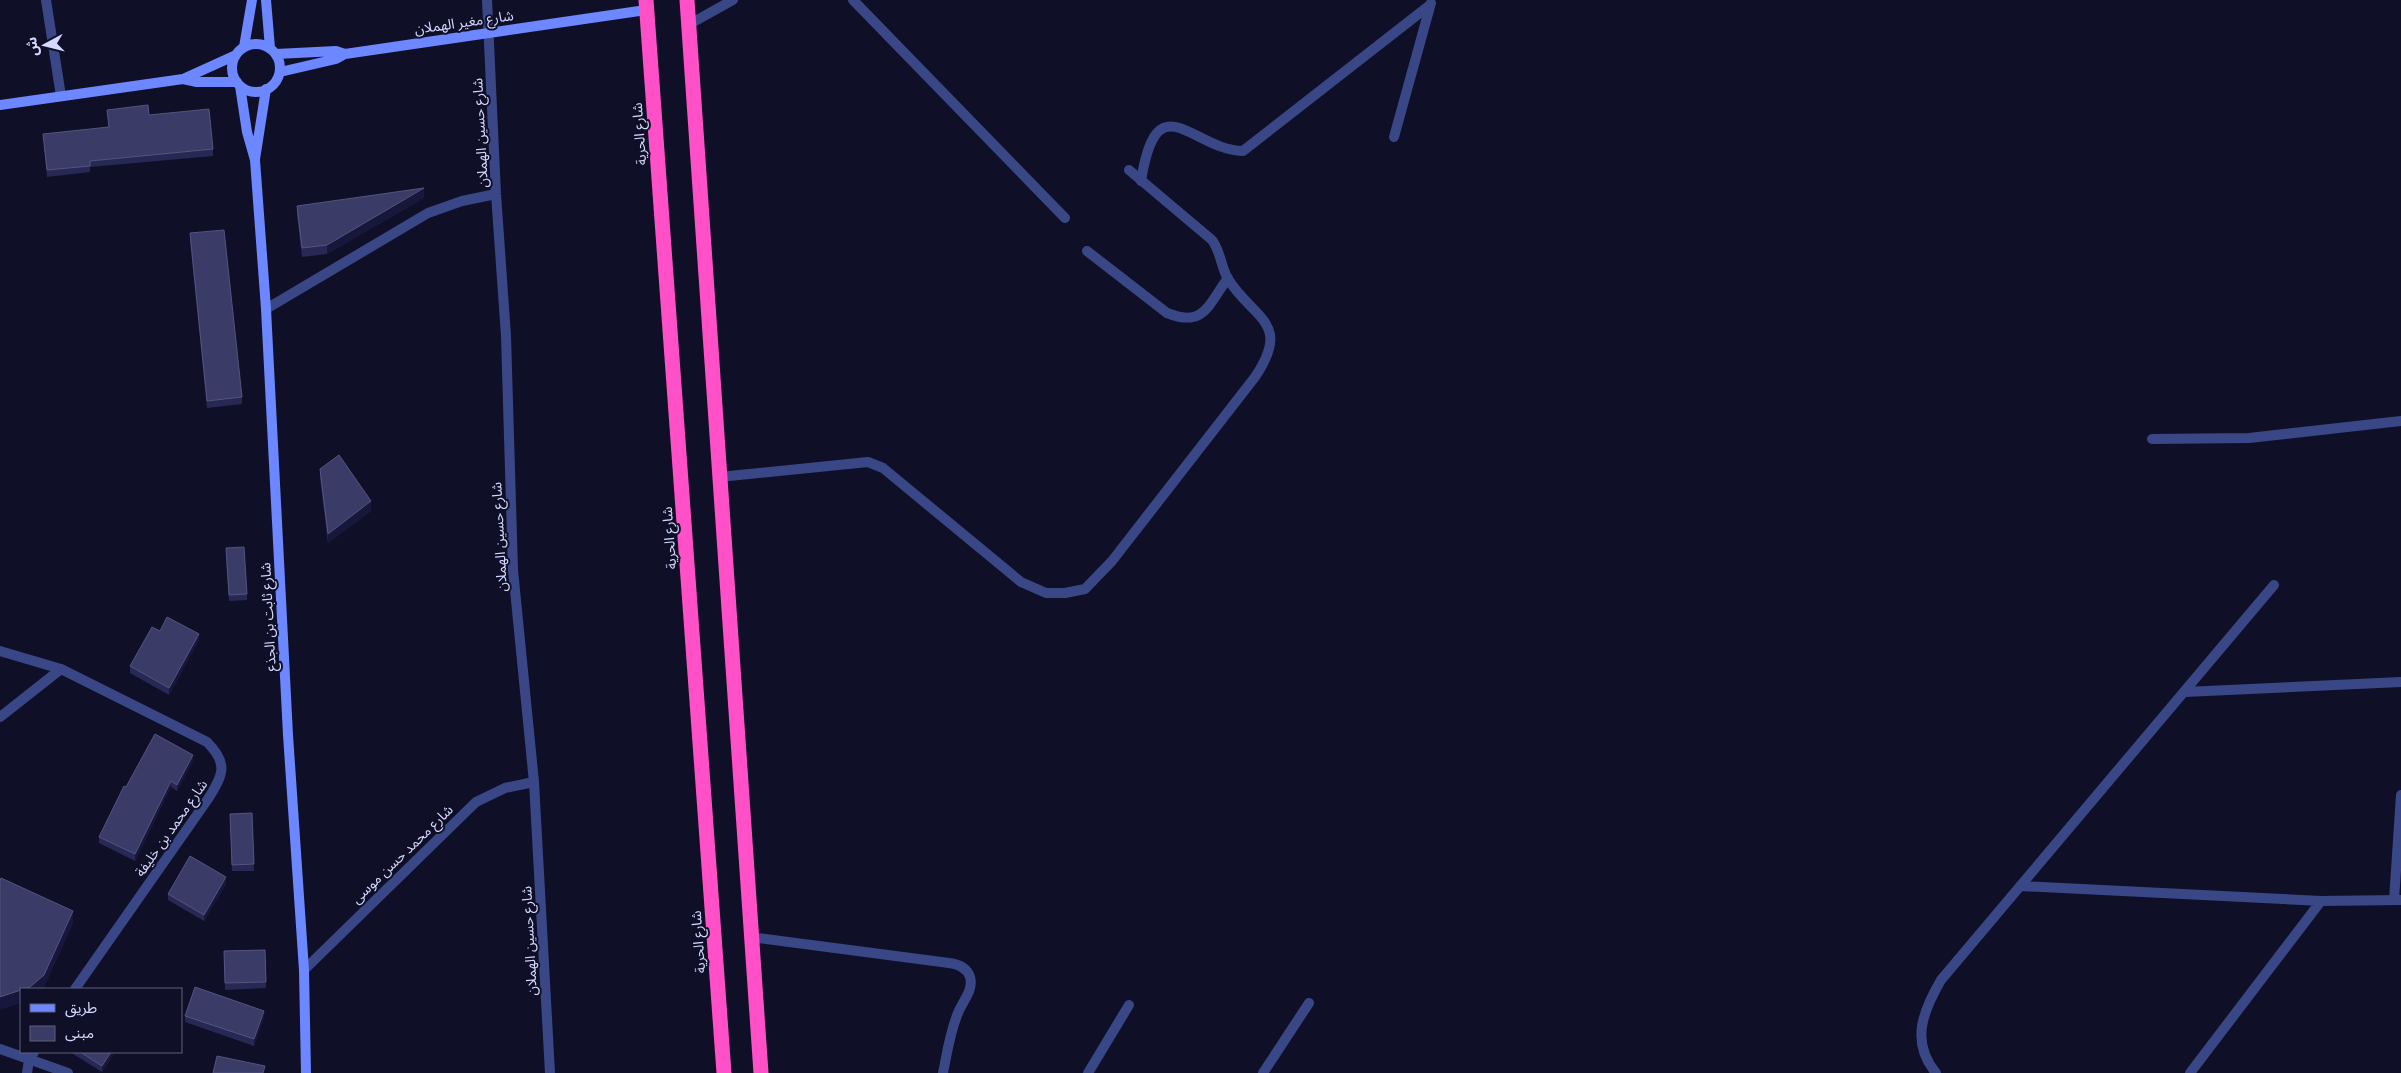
<svg xmlns="http://www.w3.org/2000/svg" width="2401" height="1073" viewBox="0 0 2401 1073" font-family="'Public Sans','Noto Sans Arabic',sans-serif">
  <rect width="100%" height="100%" fill="#0f1027"/>
  <g fill="none" stroke-linecap="round" stroke-linejoin="round">
    <path stroke="#3a4786" stroke-width="10" d="M 1394,137 L 1431,3
      M 1141,181 C 1157,80 1192,150 1243,151 L 1430,5
      M 1087,251 L 1167,313 C 1204,328 1208,305 1228,278
      M 750,937 L 949,963 C 958,964 967,968 970,977 C 974,990 962,1002 958,1013 C 950,1032 947,1053 943,1073
      M 1088,1073 L 1129,1005"/>
    <path stroke="#3a4786" stroke-width="10" d="M 46,0 L 61,96
      M 487,0 L 496,194 L 506,336 L 513,570 L 534,782 L 550,1073
      M 853,0 L 1065,218
      M 688,25 L 733,0
      M 266,309 L 428,213 L 462,201 L 496,194
      M 2152,439 L 2249,438 L 2401,421
      M 719,477 L 868,462 L 883,468 L 1021,582 L 1046,593 L 1065,593 L 1085,589 L 1112,561 L 1255,377 C 1292,322 1254,320 1228,279 C 1221,267 1221,252 1212,240 L 1129,170
      M 0,651 L 61,669 L 207,742 C 229,764 223,775 208,799 L 75,989
      M 2185,692 L 2401,682
      M 0,717 L 61,669
      M 2020,886 L 2321,901 L 2401,900
      M 2394,900 L 2401,795
      M 304,970 L 476,802 L 505,788 L 534,782
      M 0,1049 L 68,1073
      M 27,1073 L 29,1060 L 34,1052
      M 1263,1073 L 1309,1003
      M 1936,1073 C 1910,1042 1923,1011 1941,980 L 2274,585
      M 2190,1073 L 2321,901"/>
    <path stroke="#6c87ff" stroke-width="10" d="M 266,0 L 270,48
      M232 68a24 24 0 1 1 48 0a24 24 0 1 1-48 0Z
      M 244,47 L 252,0
      M 276,54 L 336,51 L 345,54
      M 280,72 L 336,59 L 345,54 L 646,10
      M 183,79 L 236,55
      M 240,86 L 247,132 L 255,160 L 266,309 L 288,735 L 304,970 L 306,1073
      M 0,105 L 183,79 L 197,82 L 237,82
      M 255,159 L 266,89"/>
    <path stroke="#ff50c8" stroke-width="15" d="M 646,0 L 724,1073
      M 687,0 L 761,1073"/>
  </g>
  <path fill="#282855" d="M 107,110 L 149,115 L 213,149 L 213,156 L 90,167 L 90,172 L 47,177 L 43,134 L 109,127 Z
    M 424,198 L 327,254 L 302,257 L 297,215 L 297,206 Z
    M 190,233 L 242,397 L 242,404 L 207,408 L 190,240 Z
    M 320,469 L 371,511 L 328,543 L 320,478 Z
    M 226,555 L 247,594 L 247,600 L 229,601 Z
    M 160,631 L 199,640 L 169,695 L 130,673 L 130,666 Z
    M 193,761 L 177,791 L 171,787 L 135,861 L 99,843 L 99,837 L 126,787 Z
    M 252,813 L 254,871 L 232,871 L 230,814 Z
    M 226,884 L 204,921 L 168,900 L 168,894 Z
    M 265,950 L 266,988 L 225,990 L 224,951 Z
    M 185,1016 L 264,1017 L 254,1046 L 185,1022 Z
    M 70,1052 L 115,1052 L 102,1072 Z"/>
  <path fill="#16173b" d="M 424,188 L 424,198 L 327,254 L 327,245 Z
    M 371,501 L 371,511 L 328,543 L 328,534 Z
    M 199,634 L 199,640 L 169,695 L 169,688 Z
    M 193,755 L 193,761 L 177,791 L 177,785 Z
    M 171,781 L 171,787 L 135,861 L 135,854 Z
    M 226,877 L 226,884 L 204,921 L 204,915 Z
    M 73,911 L 73,924 L 44,988 L 42,989 L 24,989 Z
    M 21,990 L 21,1003 L 0,1010 L 0,997 Z
    M 264,1011 L 264,1017 L 254,1046 L 254,1039 Z
    M 111,1052 L 115,1052 L 102,1072 L 102,1066 Z"/>
  <path fill="#3b3b67" stroke="#53547f" d="M 148,105 L 149,115 L 209,109 L 213,149 L 90,161 L 90,166 L 47,170 L 43,134 L 109,127 L 107,110 Z
    M 424,188 L 327,245 L 302,248 L 297,206 Z
    M 224,230 L 242,397 L 207,401 L 190,233 Z
    M 339,455 L 371,501 L 328,534 L 320,469 Z
    M 244,547 L 247,594 L 229,595 L 226,548 Z
    M 167,617 L 199,634 L 169,688 L 130,666 L 152,627 L 160,631 Z
    M 155,734 L 193,755 L 177,785 L 171,781 L 135,854 L 99,837 L 124,786 L 126,787 Z
    M 252,813 L 254,864 L 232,865 L 230,814 Z
    M 190,856 L 226,877 L 204,915 L 168,894 Z
    M 1,878 L 73,911 L 44,975 L 30,987 L 24,989 L 21,989 L 21,990 L 0,997 L 0,881 Z
    M 265,950 L 266,982 L 225,983 L 224,951 Z
    M 195,987 L 264,1011 L 254,1039 L 185,1016 Z
    M 80,1052 L 111,1052 L 102,1066 Z
    M 217,1056 L 265,1066 L 263,1073 L 213,1073 Z"/>
  <g text-anchor="middle" stroke-width="4" stroke-linejoin="round" paint-order="stroke">
    <g font-size="14" fill="#d5d9ff" stroke="#0f1027">
      <text transform="translate(464 22) rotate(-8)" y="5">شارع مغير الهملان</text>
      <text transform="translate(480 133) rotate(-93)" y="5">شارع حسين الهملان</text>
      <text transform="translate(639 134) rotate(-94)" y="5">شارع الحرية</text>
      <text transform="translate(499 537) rotate(-93)" y="5">شارع حسين الهملان</text>
      <text transform="translate(669 538) rotate(-94)" y="5">شارع الحرية</text>
      <text transform="translate(268 617) rotate(-93)" y="5">شارع ثابت بن الجذع</text>
      <text transform="translate(171 828) rotate(-55)" y="5">شارع محمد بن خليفة</text>
      <text transform="translate(402 854) rotate(-44)" y="5">شارع محمد حسن موسى</text>
      <text transform="translate(529 941) rotate(-93)" y="5">شارع حسين الهملان</text>
      <text transform="translate(698 942) rotate(-94)" y="5">شارع الحرية</text>
    </g>
  </g>
  <rect x="20" y="988" width="162" height="65" fill="#0f1027" stroke="#5e607d"/>
  <rect x="30" y="1004" width="25" height="8" fill="#6c87ff" stroke="#5e607d"/>
  <text x="65" y="1013" font-size="15" fill="#d5d9ff">طريق</text>
  <rect x="30" y="1026" width="25" height="15" fill="#3b3b67" stroke="#5e607d"/>
  <text x="65" y="1038" font-size="15" fill="#d5d9ff">مبنى</text>
  <g transform="translate(45 45) rotate(263)" stroke="#0f1027" stroke-width="4" paint-order="stroke">
  <path d="M0-4L9 19L0 12L-9 19Z" fill="#d5d9ff"/>
  <text y="-8" font-size="14" font-weight="bold" text-anchor="middle" fill="#d5d9ff">ش</text>
  </g>
</svg>
